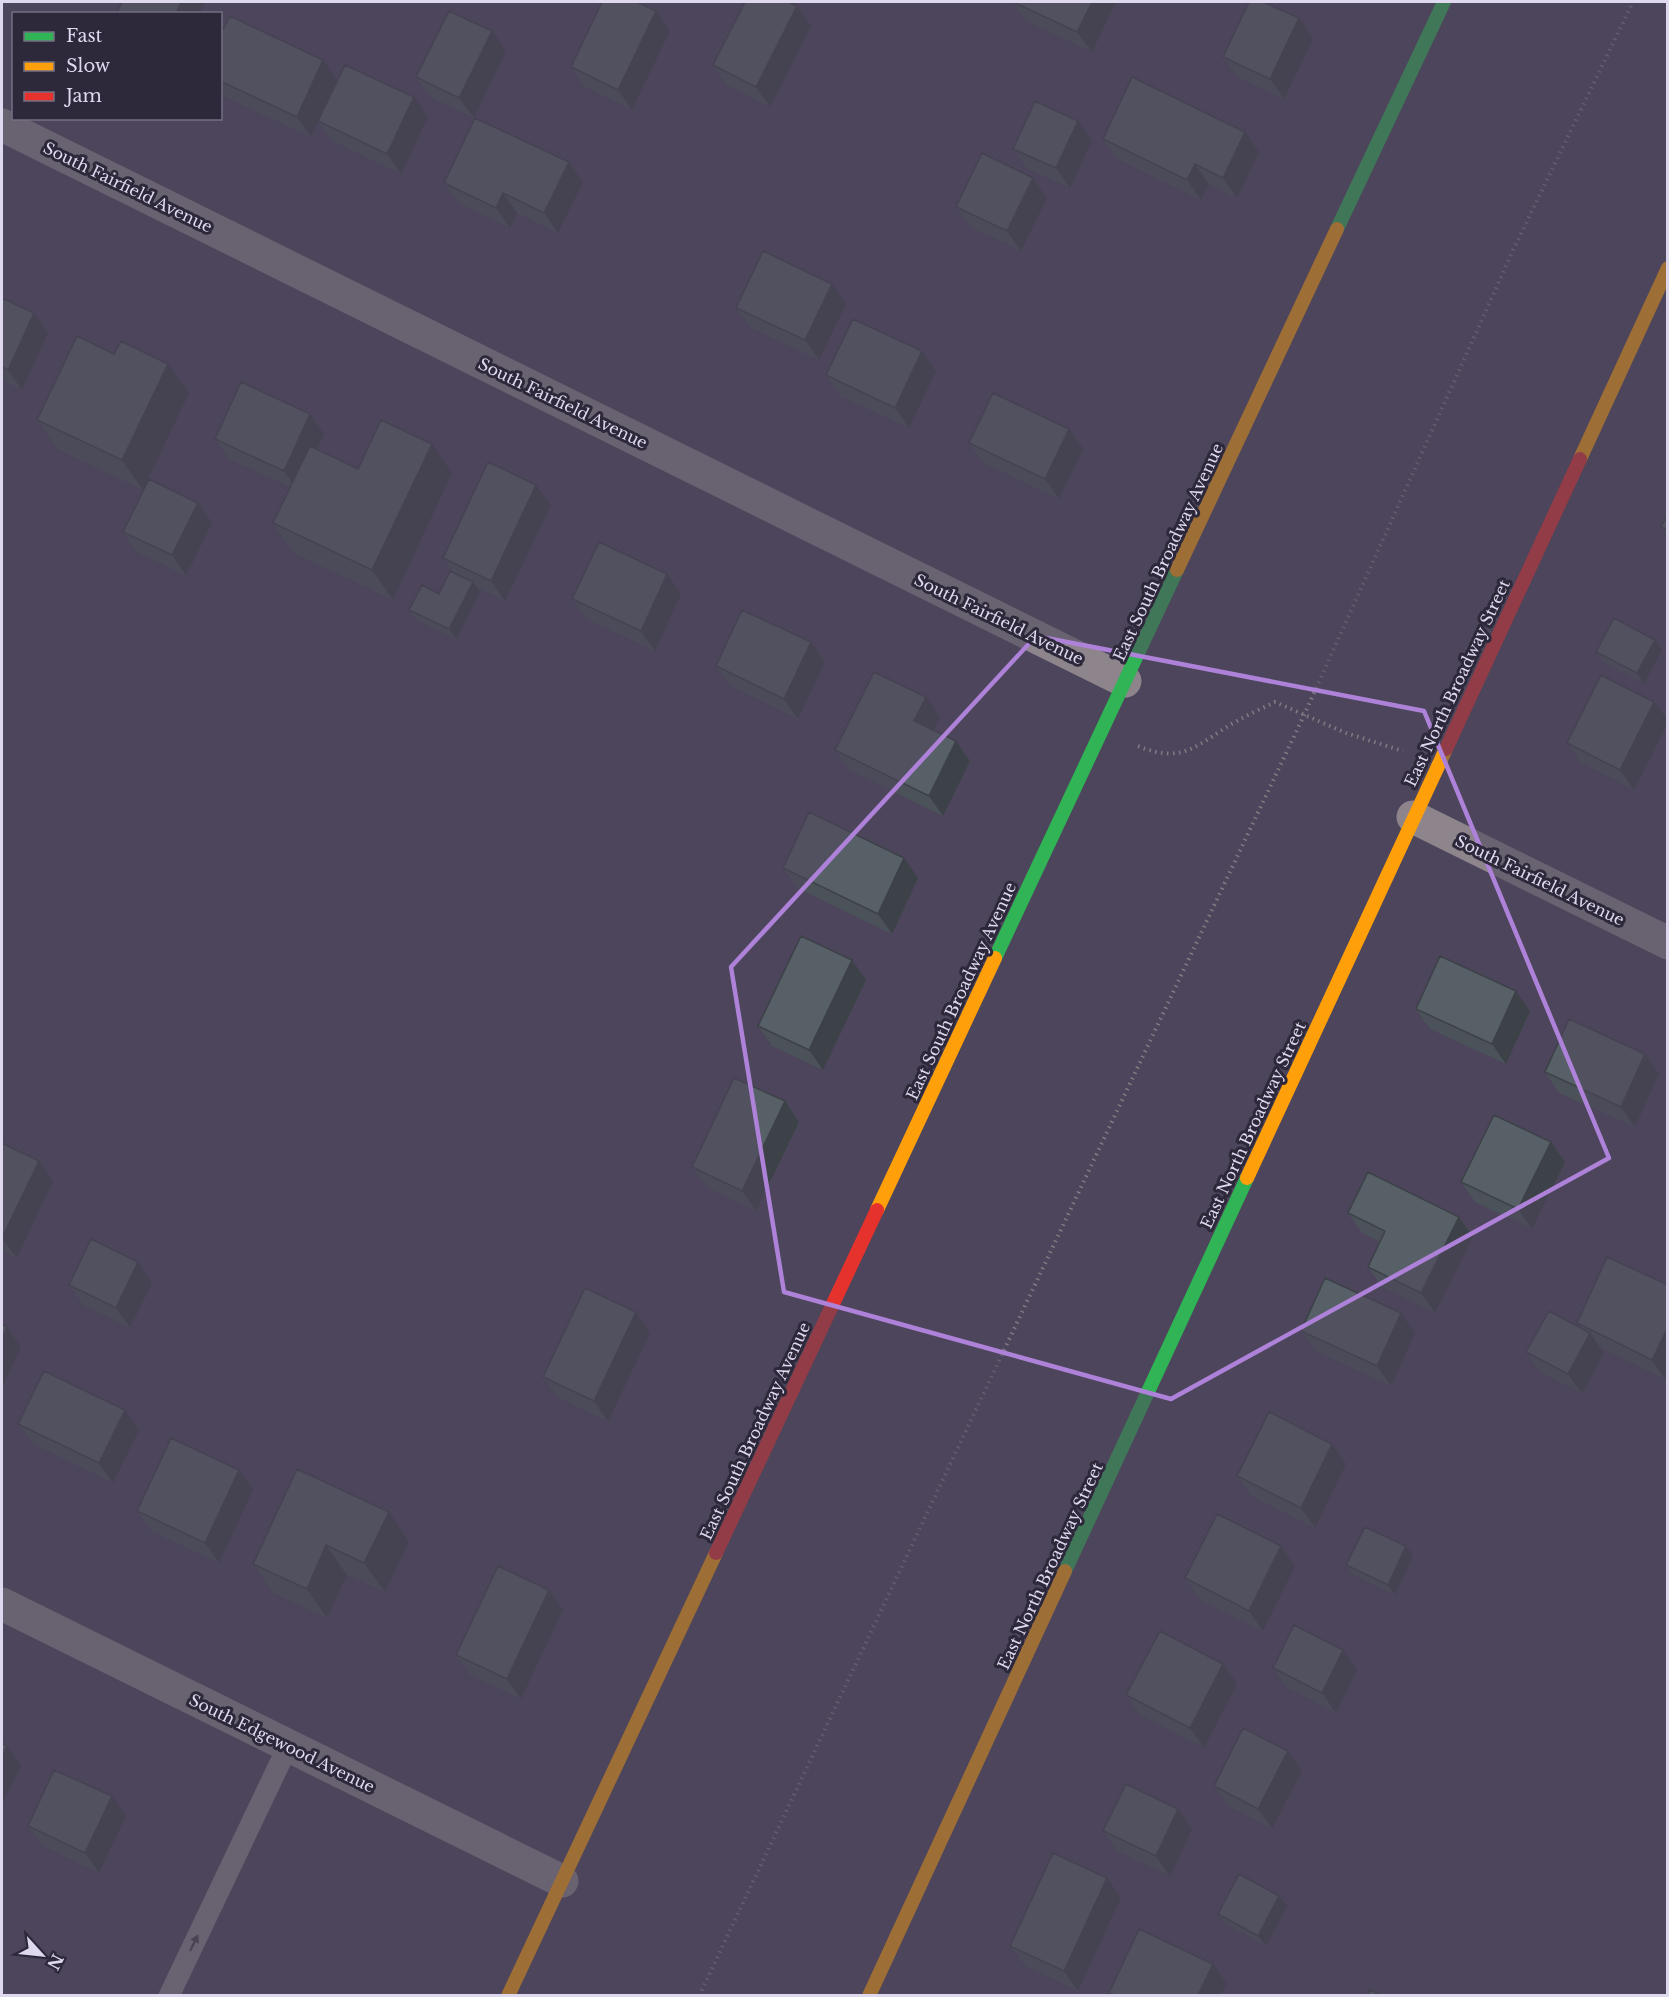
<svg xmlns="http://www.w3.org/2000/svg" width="1669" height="1997" viewBox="0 0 1669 1997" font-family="'Libre Baskerville',serif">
  <rect width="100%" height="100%" fill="#4c455b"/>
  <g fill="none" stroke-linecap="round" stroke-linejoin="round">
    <path stroke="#817b83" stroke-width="4" stroke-dasharray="1.5 4.5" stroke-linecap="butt" d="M 1138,746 C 1185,766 1199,742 1237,721 C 1249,714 1263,708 1275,702 L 1346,733 L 1403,751
      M 699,1996 L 1305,713 L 1515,246 L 1633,2"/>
    <path stroke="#8d858b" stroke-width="21" d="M 169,1996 L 288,1746"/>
    <path stroke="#8d858b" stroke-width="33" d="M 2,125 L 1125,681
      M 1413,817 L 1668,943
      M 2,1604 L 562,1881"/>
    <path stroke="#30b455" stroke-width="14" d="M 1337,229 L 1444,2
      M 995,958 L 1177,570
      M 1065,1571 L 1247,1178"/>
    <path stroke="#ff9f0a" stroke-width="14" d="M 1580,459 L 1668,268
      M 1177,570 L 1337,229
      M 1247,1178 L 1446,749
      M 877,1210 L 995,958
      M 508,1996 L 716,1553
      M 869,1996 L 1065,1571"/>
    <path stroke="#e5322d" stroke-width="14" d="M 1446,749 L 1580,459
      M 716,1553 L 877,1210"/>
  </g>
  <path fill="#4b5259" d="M 1012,2 L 1116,2 L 1092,52 L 1026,21 Z
    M 797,6 L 811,26 L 770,107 L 727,85 L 713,65 Z
    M 656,11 L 670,31 L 632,110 L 585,87 L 571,67 Z
    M 220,35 L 323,60 L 337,80 L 320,118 L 428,117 L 401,174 L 332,141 L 318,121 L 311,137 L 220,95 Z
    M 1313,39 L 1284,99 L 1237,77 L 1223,57 Z
    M 506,51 L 474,118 L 430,97 L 416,77 Z
    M 1078,121 L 1092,141 L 1070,188 L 1027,169 L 1013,149 Z
    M 1103,139 L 1259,152 L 1237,198 L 1209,184 L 1201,200 L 1117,159 Z
    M 569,162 L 583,182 L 558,233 L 517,213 L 510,228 L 458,203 L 444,183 Z
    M 1047,198 L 1021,251 L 970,227 L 956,207 Z
    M 832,284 L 846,304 L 819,360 L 751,328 L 736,308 Z
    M 2,298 L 48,333 L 22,390 L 2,380 Z
    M 922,351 L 936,371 L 909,428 L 840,396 L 826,375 Z
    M 114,354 L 189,393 L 143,490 L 57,449 L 37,420 Z
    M 1069,429 L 1083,449 L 1059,499 L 983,463 L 969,443 Z
    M 324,434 L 317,450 L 358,469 L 452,473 L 393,600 L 293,553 L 273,523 L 290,487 L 229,459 L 215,439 Z
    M 536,485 L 551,505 L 505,601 L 476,587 L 480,592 L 456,639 L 416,620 L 409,610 L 439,594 L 453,572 L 443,558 Z
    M 198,503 L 212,523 L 186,576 L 137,552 L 123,532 Z
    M 1668,513 L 1668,537 L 1661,527 Z
    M 667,574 L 681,594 L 655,651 L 586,619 L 572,599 Z
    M 811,642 L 825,662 L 798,719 L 730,686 L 716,666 Z
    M 1662,650 L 1644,684 L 1603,662 L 1596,652 Z
    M 1654,702 L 1668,720 L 1668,723 L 1634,790 L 1581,763 L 1567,743 Z
    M 940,717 L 934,730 L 970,761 L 943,816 L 849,770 L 835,750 Z
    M 783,868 L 918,878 L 892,934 L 797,888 Z
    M 852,960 L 866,980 L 823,1070 L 772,1046 L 758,1026 Z
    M 1416,1009 L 1530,1011 L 1506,1064 L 1430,1029 Z
    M 1645,1054 L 1659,1074 L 1635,1127 L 1559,1093 L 1545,1072 Z
    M 785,1101 L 799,1122 L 756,1211 L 706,1187 L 692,1167 Z
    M 2,1143 L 39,1161 L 53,1181 L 17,1258 L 2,1251 Z
    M 1565,1162 L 1532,1229 L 1475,1202 L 1461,1182 Z
    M 1348,1213 L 1459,1217 L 1473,1237 L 1435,1313 L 1382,1287 L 1368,1267 L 1380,1242 L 1362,1233 Z
    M 138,1262 L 152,1283 L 130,1328 L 83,1305 L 69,1285 Z
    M 1668,1285 L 1668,1377 L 1666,1380 L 1601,1348 L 1604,1353 L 1582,1394 L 1540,1372 L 1526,1352 L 1580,1327 L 1577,1323 Z
    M 636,1312 L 650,1333 L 608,1422 L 557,1397 L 543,1377 Z
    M 1401,1313 L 1415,1333 L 1391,1386 L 1315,1351 L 1301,1331 Z
    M 125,1410 L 139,1430 L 113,1483 L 33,1444 L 18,1424 Z
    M 1346,1464 L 1315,1528 L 1251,1496 L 1237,1476 Z
    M 297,1469 L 409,1542 L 385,1592 L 347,1575 L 327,1618 L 273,1593 L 253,1564 Z
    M 239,1470 L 253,1490 L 219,1563 L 151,1531 L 137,1511 Z
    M 1281,1546 L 1295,1566 L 1263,1631 L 1199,1599 L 1185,1578 Z
    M 1406,1546 L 1413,1556 L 1395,1595 L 1353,1575 L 1346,1565 Z
    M 549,1590 L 563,1610 L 521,1699 L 470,1675 L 456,1655 Z
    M 1273,1668 L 1357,1670 L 1336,1713 L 1287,1688 Z
    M 1237,1684 L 1204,1748 L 1140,1715 L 1126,1695 Z
    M 1302,1771 L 1272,1829 L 1228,1806 L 1214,1786 Z
    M 126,1816 L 99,1873 L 42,1846 L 28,1826 Z
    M 1192,1829 L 1170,1876 L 1117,1851 L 1103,1831 Z
    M 1107,1878 L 1121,1898 L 1078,1991 L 1025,1966 L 1010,1946 Z
    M 1287,1906 L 1266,1946 L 1225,1924 L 1218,1914 Z"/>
  <path fill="#3d4248" d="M 181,2 L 205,2 L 199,14 L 176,14 Z
    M 1092,2 L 1116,2 L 1092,52 L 1077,32 Z
    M 797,6 L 811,26 L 770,107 L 756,87 Z
    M 656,11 L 670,31 L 632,110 L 618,90 Z
    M 1299,18 L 1313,39 L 1284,99 L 1270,79 Z
    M 492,31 L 506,51 L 474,118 L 459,98 Z
    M 323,60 L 337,80 L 311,137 L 297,117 Z
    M 414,97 L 428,117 L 401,174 L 387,154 Z
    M 1078,121 L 1092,141 L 1070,188 L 1056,168 Z
    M 1245,132 L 1259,152 L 1237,198 L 1223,178 Z
    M 569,162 L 583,182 L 558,233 L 544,213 Z
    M 1195,164 L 1209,184 L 1201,200 L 1187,180 Z
    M 1033,178 L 1047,198 L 1021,251 L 1007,231 Z
    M 503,193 L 517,213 L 510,228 L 496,208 Z
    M 832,284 L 846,304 L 819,360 L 805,340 Z
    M 34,313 L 48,333 L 22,390 L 8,370 Z
    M 922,351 L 936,371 L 909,428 L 895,408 Z
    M 168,364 L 189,393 L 143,490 L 122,460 Z
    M 310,414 L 324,434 L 298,491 L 284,471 Z
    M 1069,429 L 1083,449 L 1059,499 L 1045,479 Z
    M 432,444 L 452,473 L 393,600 L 372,570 Z
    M 536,485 L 551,505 L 505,601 L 491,581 Z
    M 198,503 L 212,523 L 186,576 L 172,555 Z
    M 667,574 L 681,594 L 655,651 L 641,631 Z
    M 473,582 L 480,592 L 456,639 L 449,629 Z
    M 1655,640 L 1662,650 L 1644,684 L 1637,673 Z
    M 811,642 L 825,662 L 798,719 L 784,699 Z
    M 926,697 L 940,717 L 928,741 L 914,721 Z
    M 1654,702 L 1668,720 L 1668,723 L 1634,790 L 1620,770 Z
    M 956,741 L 970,761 L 943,816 L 929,796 Z
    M 904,858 L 918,878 L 892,934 L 878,914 Z
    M 852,960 L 866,980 L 823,1070 L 809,1050 Z
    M 1516,991 L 1530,1011 L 1506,1064 L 1492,1044 Z
    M 1645,1054 L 1659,1074 L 1635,1127 L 1621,1107 Z
    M 785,1101 L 799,1122 L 756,1211 L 742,1191 Z
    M 1551,1142 L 1565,1162 L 1532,1229 L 1518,1209 Z
    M 39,1161 L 53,1181 L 17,1258 L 2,1238 Z
    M 1459,1217 L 1473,1237 L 1435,1313 L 1421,1293 Z
    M 138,1262 L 152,1283 L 130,1328 L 116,1308 Z
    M 636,1312 L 650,1333 L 608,1422 L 594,1401 Z
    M 1401,1313 L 1415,1333 L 1391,1386 L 1377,1366 Z
    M 7,1327 L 21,1347 L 2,1387 L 2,1338 Z
    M 1668,1327 L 1668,1377 L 1666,1380 L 1652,1360 Z
    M 1590,1333 L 1604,1353 L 1582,1394 L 1568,1374 Z
    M 125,1410 L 139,1430 L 113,1483 L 99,1463 Z
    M 1332,1444 L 1346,1464 L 1315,1528 L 1301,1508 Z
    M 239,1470 L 253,1490 L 219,1563 L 205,1543 Z
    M 389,1512 L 409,1542 L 385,1592 L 364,1563 Z
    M 326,1545 L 347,1575 L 327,1618 L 307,1589 Z
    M 1281,1546 L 1295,1566 L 1263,1631 L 1249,1611 Z
    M 1406,1546 L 1413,1556 L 1395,1595 L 1388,1585 Z
    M 549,1590 L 563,1610 L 521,1699 L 507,1679 Z
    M 1343,1650 L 1357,1670 L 1336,1713 L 1322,1693 Z
    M 1223,1664 L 1237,1684 L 1204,1748 L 1190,1728 Z
    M 7,1746 L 21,1766 L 2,1804 L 2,1757 Z
    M 1288,1751 L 1302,1771 L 1272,1829 L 1258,1809 Z
    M 112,1796 L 126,1816 L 99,1873 L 85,1853 Z
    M 1178,1809 L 1192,1829 L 1170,1876 L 1156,1856 Z
    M 1107,1878 L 1121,1898 L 1078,1991 L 1064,1971 Z
    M 1279,1896 L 1287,1906 L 1266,1946 L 1258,1936 Z
    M 1213,1964 L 1227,1984 L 1221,1995 L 1198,1995 Z"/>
  <path fill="#575f67" stroke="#3d4248" stroke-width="1.5" d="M 122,2 L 181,2 L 176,14 L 116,14 Z
    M 602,2 L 637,2 L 656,11 L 618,90 L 571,67 Z
    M 745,2 L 788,2 L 797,6 L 756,87 L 713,65 Z
    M 1013,2 L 1092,2 L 1077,32 Z
    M 1249,2 L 1263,2 L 1299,18 L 1270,79 L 1223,57 Z
    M 449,11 L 492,31 L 459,98 L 416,77 Z
    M 230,16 L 323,60 L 297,117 L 220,81 L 220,35 Z
    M 345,65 L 414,97 L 387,154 L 318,121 Z
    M 1132,77 L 1245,132 L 1223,178 L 1195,164 L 1187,180 L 1103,139 Z
    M 1035,101 L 1078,121 L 1056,168 L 1013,149 Z
    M 475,118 L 569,162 L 544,213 L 503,193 L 496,208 L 444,183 Z
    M 982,153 L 1033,178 L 1007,231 L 956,207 Z
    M 763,251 L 832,284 L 805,340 L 736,308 Z
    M 2,298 L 34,313 L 8,370 L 2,367 Z
    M 853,319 L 922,351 L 895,408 L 826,375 Z
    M 77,336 L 114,354 L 121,341 L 168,364 L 122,460 L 37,420 Z
    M 241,382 L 310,414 L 284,471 L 215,439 Z
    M 993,393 L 1069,429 L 1045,479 L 969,443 Z
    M 381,420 L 432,444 L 372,570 L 273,523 L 310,446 L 358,469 Z
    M 488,462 L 536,485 L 491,581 L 443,558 Z
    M 149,479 L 198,503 L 172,555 L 123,532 Z
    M 1668,513 L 1668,530 L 1661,527 Z
    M 599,542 L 667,574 L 641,631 L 572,599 Z
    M 450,571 L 473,582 L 449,629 L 409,610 L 422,585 L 439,594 Z
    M 742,610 L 811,642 L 784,699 L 716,666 Z
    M 1614,618 L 1655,640 L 1637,673 L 1596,652 Z
    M 874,672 L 926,697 L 914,721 L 956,741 L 929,796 L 835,750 Z
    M 1601,675 L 1654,702 L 1620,770 L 1567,743 Z
    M 809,812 L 904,858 L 878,914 L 783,868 Z
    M 801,936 L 852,960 L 809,1050 L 758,1026 Z
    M 1440,956 L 1516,991 L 1492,1044 L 1416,1009 Z
    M 1569,1019 L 1645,1054 L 1621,1107 L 1545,1072 Z
    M 734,1078 L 785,1101 L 742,1191 L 692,1167 Z
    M 1494,1115 L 1551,1142 L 1518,1209 L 1461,1182 Z
    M 2,1143 L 39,1161 L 2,1238 Z
    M 1368,1172 L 1459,1217 L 1421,1293 L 1368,1267 L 1385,1231 L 1348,1213 Z
    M 91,1239 L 138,1262 L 116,1308 L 69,1285 Z
    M 1607,1257 L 1668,1285 L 1668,1327 L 1652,1360 L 1577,1323 Z
    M 1325,1278 L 1401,1313 L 1377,1366 L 1301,1331 Z
    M 585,1288 L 636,1312 L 594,1401 L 543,1377 Z
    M 1549,1311 L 1590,1333 L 1568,1374 L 1526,1352 Z
    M 2,1324 L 7,1327 L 2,1338 Z
    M 44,1371 L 125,1410 L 99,1463 L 18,1424 Z
    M 1269,1412 L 1332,1444 L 1301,1508 L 1237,1476 Z
    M 171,1438 L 239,1470 L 205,1543 L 137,1511 Z
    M 297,1469 L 389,1512 L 364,1563 L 326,1545 L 307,1589 L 253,1564 Z
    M 1217,1514 L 1281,1546 L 1249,1611 L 1185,1578 Z
    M 1365,1527 L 1406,1546 L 1388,1585 L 1346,1565 Z
    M 498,1566 L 549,1590 L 507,1679 L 456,1655 Z
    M 1294,1625 L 1343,1650 L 1322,1693 L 1273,1668 Z
    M 1160,1631 L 1223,1664 L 1190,1728 L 1126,1695 Z
    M 1243,1728 L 1288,1751 L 1258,1809 L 1214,1786 Z
    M 2,1743 L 7,1746 L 2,1757 Z
    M 54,1770 L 112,1796 L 85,1853 L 28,1826 Z
    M 1126,1784 L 1178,1809 L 1156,1856 L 1103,1831 Z
    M 1053,1853 L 1107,1878 L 1064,1971 L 1010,1946 Z
    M 1239,1874 L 1279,1896 L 1258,1936 L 1218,1914 Z
    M 1139,1929 L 1213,1964 L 1198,1995 L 1115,1995 L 1109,1993 Z
    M 1370,1990 L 1381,1995 L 1367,1995 Z"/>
  <defs><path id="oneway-solid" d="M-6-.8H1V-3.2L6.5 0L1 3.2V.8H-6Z" transform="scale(1.5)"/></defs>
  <use fill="#4a4452" href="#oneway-solid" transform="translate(194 1943) rotate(-64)"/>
  <path d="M0 0H1669V1997H0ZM 1036,636 L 1424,711 L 1609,1158 L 1171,1399 L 784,1292 L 731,967 Z" fill="#4c455b" fill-opacity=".55" fill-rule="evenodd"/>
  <path fill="none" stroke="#ad82d8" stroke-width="4.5" stroke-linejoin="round" d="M 1036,636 L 1424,711 L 1609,1158 L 1171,1399 L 784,1292 L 731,967 Z"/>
  <g text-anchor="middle" stroke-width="6" stroke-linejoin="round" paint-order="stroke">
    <g font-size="16" fill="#dfd9f0" stroke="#2d283a">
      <text transform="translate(128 187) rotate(26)" y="6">South Fairfield Avenue</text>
      <text transform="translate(563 403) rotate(26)" y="6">South Fairfield Avenue</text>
      <text transform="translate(1168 552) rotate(-65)" y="6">East South Broadway Avenue</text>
      <text transform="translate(999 619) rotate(26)" y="6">South Fairfield Avenue</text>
      <text transform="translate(1457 683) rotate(-65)" y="6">East North Broadway Street</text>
      <text transform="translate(1540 880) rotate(26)" y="6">South Fairfield Avenue</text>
      <text transform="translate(961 991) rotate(-65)" y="6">East South Broadway Avenue</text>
      <text transform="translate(1253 1125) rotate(-65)" y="6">East North Broadway Street</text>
      <text transform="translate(755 1431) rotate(-65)" y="6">East South Broadway Avenue</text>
      <text transform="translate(1050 1566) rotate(-65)" y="6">East North Broadway Street</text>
      <text transform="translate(282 1743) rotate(26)" y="6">South Edgewood Avenue</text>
    </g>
  </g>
  <rect width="1669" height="1997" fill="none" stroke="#dfd9f0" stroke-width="6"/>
  <rect x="12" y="12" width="210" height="108" fill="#2d283a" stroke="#746f83" stroke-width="1.5"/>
  <rect x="24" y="32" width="30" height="9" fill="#30b455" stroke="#746f83" stroke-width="1.5"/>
  <text x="66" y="42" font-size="18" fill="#dfd9f0">Fast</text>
  <rect x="24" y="62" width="30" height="9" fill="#ff9f0a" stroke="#746f83" stroke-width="1.5"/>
  <text x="66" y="72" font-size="18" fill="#dfd9f0">Slow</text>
  <rect x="24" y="92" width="30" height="9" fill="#e5322d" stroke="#746f83" stroke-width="1.5"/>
  <text x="66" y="102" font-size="18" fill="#dfd9f0">Jam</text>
  <g transform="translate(42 1955) rotate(117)" stroke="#2d283a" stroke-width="4.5" paint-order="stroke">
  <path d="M0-4.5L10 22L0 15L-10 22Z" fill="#dfd9f0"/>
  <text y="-9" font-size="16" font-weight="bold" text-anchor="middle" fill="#dfd9f0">N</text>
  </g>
</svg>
